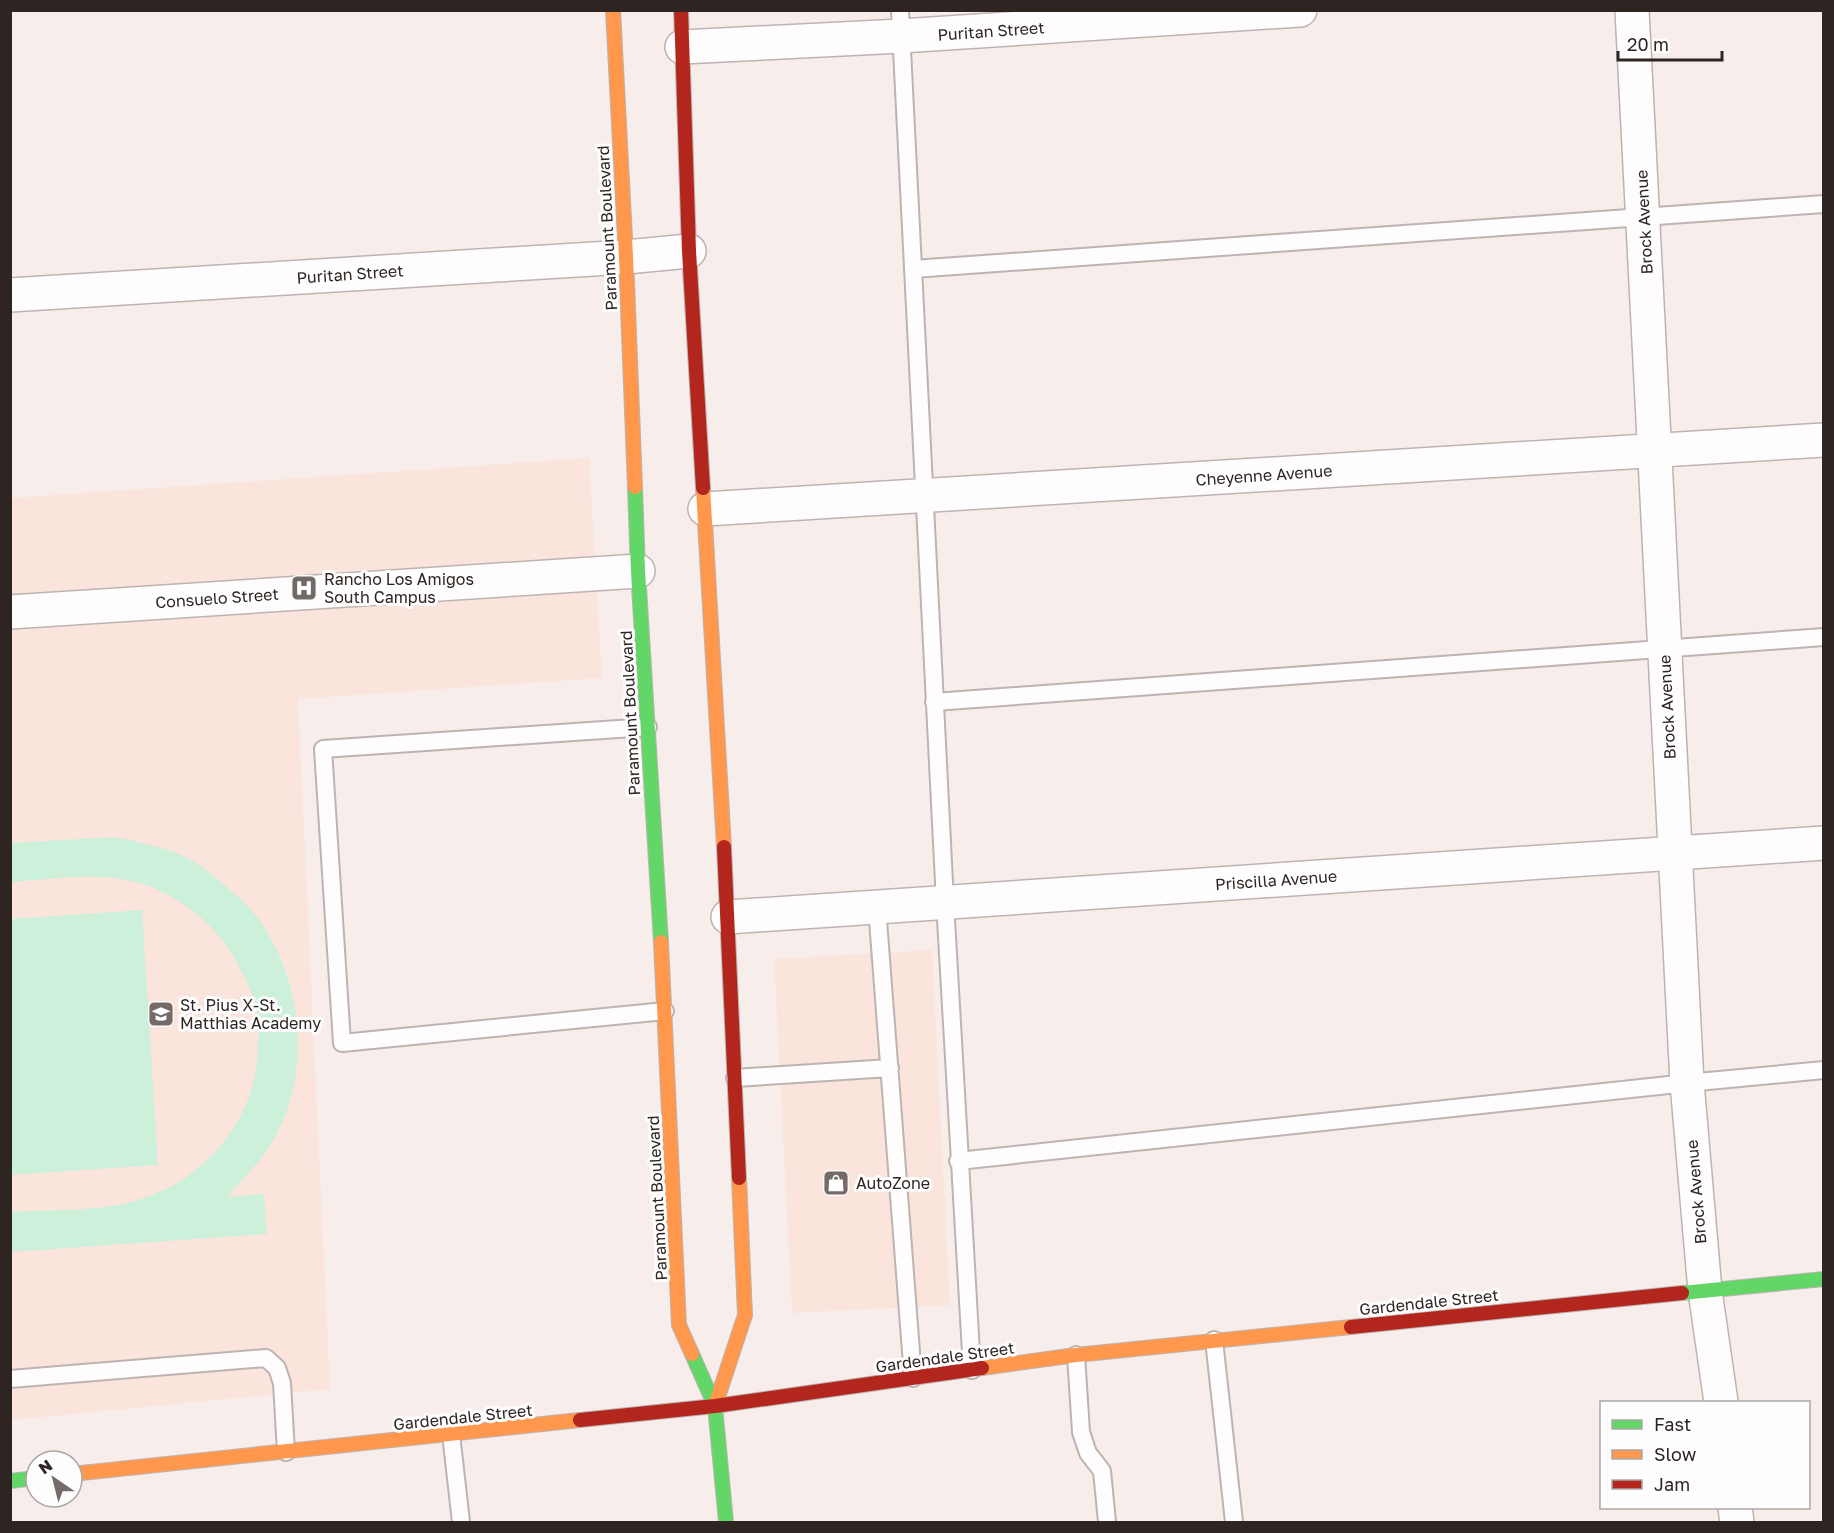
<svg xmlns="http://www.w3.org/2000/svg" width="1834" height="1533" viewBox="0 0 1834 1533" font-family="'Golos Text',sans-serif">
  <rect width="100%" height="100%" fill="#f7eeeb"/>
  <path fill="#fae4db" d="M 589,458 L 602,678 L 298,699 L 330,1389 L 11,1420 L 11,498 Z
    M 932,950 L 950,1305 L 792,1313 L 774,959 Z"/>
  <path fill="#cdf0da" d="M 114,837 C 140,842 174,849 196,863 C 203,867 209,872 214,877 C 231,890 248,904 260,921 C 301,979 311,1064 279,1129 C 267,1155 246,1176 227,1197 L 264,1194 L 267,1234 L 11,1252 L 11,1212 C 48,1210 97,1211 132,1202 C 143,1199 156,1193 166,1189 C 185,1180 202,1166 216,1151 C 239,1126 253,1095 257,1062 C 258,1047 259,1031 258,1017 C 256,1004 250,990 245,978 C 225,936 197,907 154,888 C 110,869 57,879 11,882 L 11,843 Z
    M 142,910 L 158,1165 L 11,1175 L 11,919 Z"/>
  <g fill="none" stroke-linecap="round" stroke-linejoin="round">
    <defs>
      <path id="lane" d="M 900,10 L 945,902 L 972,1370
        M 913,269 L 1824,204
        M 934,702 L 1824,637
        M 648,727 L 323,749 L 342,1043 L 665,1011
        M 877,907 L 913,1378
        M 735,1078 L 890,1068
        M 958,1161 L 1687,1083 L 1824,1070
        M 1214,1340 L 1234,1522
        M 1076,1355 L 1081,1432 L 1088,1453 L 1102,1471 L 1107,1522
        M 10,1379 L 266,1358 L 277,1368 L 282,1383 L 286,1452
        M 451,1434 L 461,1522"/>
      <path id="street" d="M 1632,10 L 1687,1083 L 1705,1291 L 1721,1402
        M 682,47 L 901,36 L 1300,10
        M 10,295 L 626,257 L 689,251
        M 705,509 L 1824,440
        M 10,612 L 638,571
        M 728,917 L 1824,843
        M 1735,1508 L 1737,1522"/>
      <path id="fast" d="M 635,487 L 638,571 L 661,942
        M 1682,1293 L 1824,1279
        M 692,1354 L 715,1406 L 726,1522
        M 10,1481 L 36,1478"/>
      <path id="slow" d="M 613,10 L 626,257 L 635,487
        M 703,488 L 724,847
        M 661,942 L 679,1325 L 692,1354
        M 982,1368 L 1076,1355 L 1351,1327
        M 715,1406 L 745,1315 L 739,1178
        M 72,1474 L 580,1420"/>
      <path id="jam" d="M 681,10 L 689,251 L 703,488
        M 724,847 L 739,1178
        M 1351,1327 L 1682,1293
        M 580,1420 L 715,1406 L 982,1368"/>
    </defs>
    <use href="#lane" stroke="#bdb4b1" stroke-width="20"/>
    <use href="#street" stroke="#bdb4b1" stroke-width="36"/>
    <use href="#fast" stroke="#bdb4b1" stroke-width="16"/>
    <use href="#slow" stroke="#bdb4b1" stroke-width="16"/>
    <use href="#jam" stroke="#bdb4b1" stroke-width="16"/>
    <use href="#lane" stroke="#fefcfc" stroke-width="16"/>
    <use href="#street" stroke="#fefcfc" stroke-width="33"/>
    <use href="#fast" stroke="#63d668" stroke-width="14"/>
    <use href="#slow" stroke="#ff974d" stroke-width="14"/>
    <use href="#jam" stroke="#b3261e" stroke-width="14"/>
  </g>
  <defs>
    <symbol id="hospital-square" viewBox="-11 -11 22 22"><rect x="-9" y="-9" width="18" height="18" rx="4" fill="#746b68" stroke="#fdfdfd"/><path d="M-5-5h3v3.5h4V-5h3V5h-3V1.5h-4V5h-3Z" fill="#fff"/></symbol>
    <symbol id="school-square" viewBox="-11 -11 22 22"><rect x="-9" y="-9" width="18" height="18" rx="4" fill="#746b68" stroke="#fdfdfd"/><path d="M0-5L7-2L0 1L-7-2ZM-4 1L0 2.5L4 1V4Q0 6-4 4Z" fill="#fff"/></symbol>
    <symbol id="shop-square" viewBox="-11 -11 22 22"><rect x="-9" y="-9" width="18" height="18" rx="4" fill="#746b68" stroke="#fdfdfd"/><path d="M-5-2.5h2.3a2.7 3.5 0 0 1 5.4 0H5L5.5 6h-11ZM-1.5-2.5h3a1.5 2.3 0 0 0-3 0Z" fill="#fff"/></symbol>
  </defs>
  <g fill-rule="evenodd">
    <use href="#hospital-square" x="289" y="573" width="30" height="30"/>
    <use href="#school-square" x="146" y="999" width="30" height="30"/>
    <use href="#shop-square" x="821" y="1168" width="30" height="30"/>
  </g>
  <g text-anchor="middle" stroke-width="6" stroke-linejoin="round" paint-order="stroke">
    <g font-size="16" fill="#2e2421" stroke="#fdfdfd">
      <text transform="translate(991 31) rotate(-4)" y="6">Puritan Street</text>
      <text transform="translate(1644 222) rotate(-93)" y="6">Brock Avenue</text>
      <text transform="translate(607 228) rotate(-93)" y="6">Paramount Boulevard</text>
      <text transform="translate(350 274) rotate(-4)" y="6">Puritan Street</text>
      <text transform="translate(1264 475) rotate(-4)" y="6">Cheyenne Avenue</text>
      <text transform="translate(217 598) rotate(-4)" y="6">Consuelo Street</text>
      <text transform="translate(1667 707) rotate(-93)" y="6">Brock Avenue</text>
      <text transform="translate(630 713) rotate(-93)" y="6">Paramount Boulevard</text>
      <text transform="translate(1276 880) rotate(-4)" y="6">Priscilla Avenue</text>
      <text transform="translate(1696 1192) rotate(-95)" y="6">Brock Avenue</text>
      <text transform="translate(657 1198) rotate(-93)" y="6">Paramount Boulevard</text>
      <text transform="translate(1429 1302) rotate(-6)" y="6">Gardendale Street</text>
      <text transform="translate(945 1357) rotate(-8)" y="6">Gardendale Street</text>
      <text transform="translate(463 1417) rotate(-6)" y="6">Gardendale Street</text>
    </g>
    <g font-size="16" fill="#2e2421" stroke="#fdfdfd" text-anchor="start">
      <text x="324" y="585">Rancho Los Amigos<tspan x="324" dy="18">South Campus</tspan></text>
      <text x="180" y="1011">St. Pius X-St.<tspan x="180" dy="18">Matthias Academy</tspan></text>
      <text x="856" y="1189">AutoZone</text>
    </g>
  </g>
  <rect width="1834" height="1533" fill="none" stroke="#2e2421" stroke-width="24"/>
  <rect x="1600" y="1401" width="210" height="108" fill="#fdfdfd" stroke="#aaa6a5" stroke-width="1.5"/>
  <rect x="1612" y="1420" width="30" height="9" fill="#63d668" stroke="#aaa6a5" stroke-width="1.5"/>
  <text x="1654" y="1431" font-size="18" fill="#2e2421">Fast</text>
  <rect x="1612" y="1450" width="30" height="9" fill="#ff974d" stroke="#aaa6a5" stroke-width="1.5"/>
  <text x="1654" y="1461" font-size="18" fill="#2e2421">Slow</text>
  <rect x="1612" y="1480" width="30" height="9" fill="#b3261e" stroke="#aaa6a5" stroke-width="1.5"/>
  <text x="1654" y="1491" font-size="18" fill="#2e2421">Jam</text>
  <g transform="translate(54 1479) rotate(325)"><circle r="28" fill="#fdfdfd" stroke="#aaa6a5" stroke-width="1.5"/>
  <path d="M0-4.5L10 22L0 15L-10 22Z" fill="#746b68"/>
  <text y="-9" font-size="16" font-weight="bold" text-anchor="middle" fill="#2e2421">N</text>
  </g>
  <path d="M1618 51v9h104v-9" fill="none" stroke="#2e2421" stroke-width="3"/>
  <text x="1627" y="51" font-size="18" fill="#2e2421" stroke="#fdfdfd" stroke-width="4.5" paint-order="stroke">20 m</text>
</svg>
